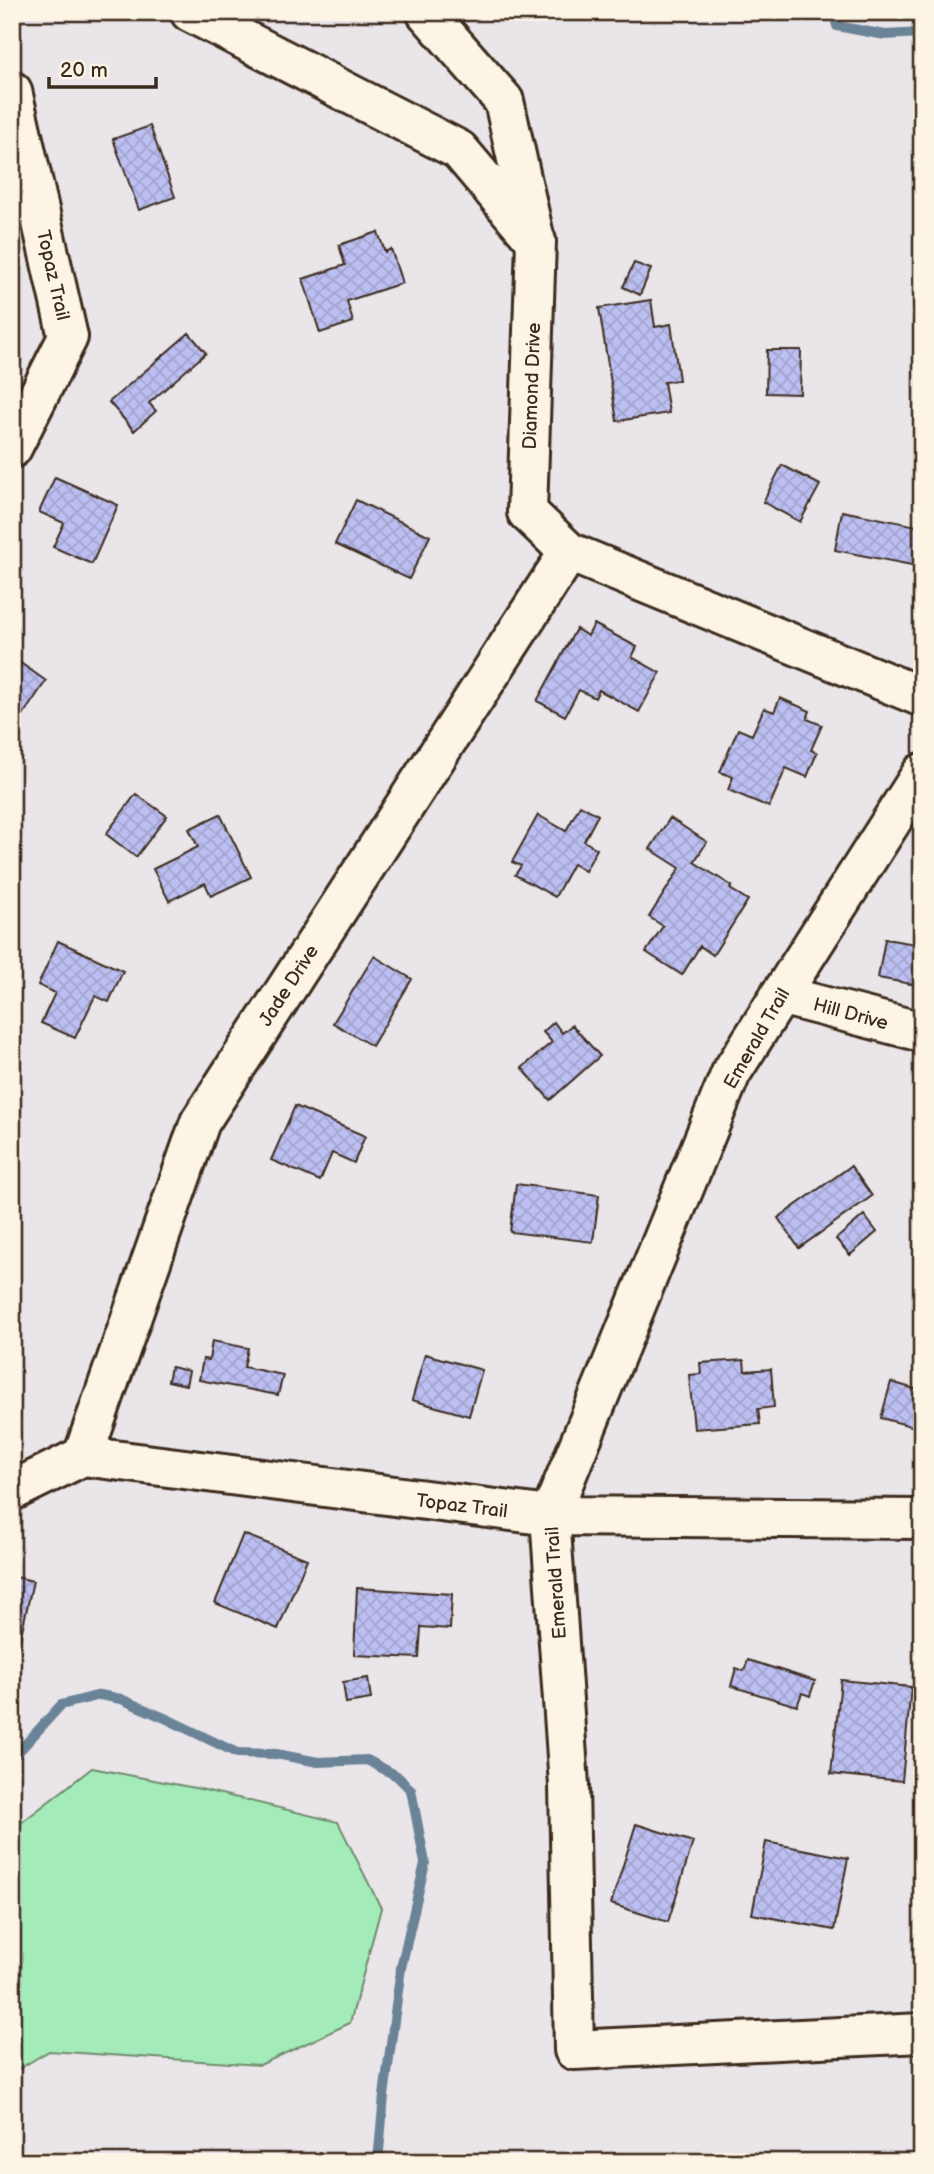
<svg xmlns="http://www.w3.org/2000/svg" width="934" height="2174" viewBox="0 0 934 2174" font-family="'Balsamiq Sans',sans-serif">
  <defs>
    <pattern id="building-cross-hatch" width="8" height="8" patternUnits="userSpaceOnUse" patternTransform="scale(1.75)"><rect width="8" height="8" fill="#bcbff1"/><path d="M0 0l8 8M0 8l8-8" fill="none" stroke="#a2a4ce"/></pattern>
  </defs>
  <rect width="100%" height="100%" fill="#e9e5e9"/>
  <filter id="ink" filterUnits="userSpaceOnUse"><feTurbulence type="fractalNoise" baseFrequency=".0143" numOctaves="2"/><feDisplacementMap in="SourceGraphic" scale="14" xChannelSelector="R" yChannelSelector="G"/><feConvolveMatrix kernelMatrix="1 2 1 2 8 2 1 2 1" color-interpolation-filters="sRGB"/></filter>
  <g filter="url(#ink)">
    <path fill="#a3ecba" stroke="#6f8b6c" stroke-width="2" d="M 92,1768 L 200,1789 L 338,1822 L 381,1908 L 350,2023 L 260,2065 L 49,2051 L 12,2073 L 12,1830 Z"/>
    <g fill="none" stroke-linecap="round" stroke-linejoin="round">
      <path stroke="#6a8397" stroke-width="10" d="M 834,12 L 837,26 L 885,35 L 922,33
        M 12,1759 L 61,1705 L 100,1695 L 121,1699 L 167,1719 L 237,1753 L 276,1754 L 318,1762 L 367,1760 L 397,1776 L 411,1790 L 425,1863 L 401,1968 L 384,2096 L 378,2162"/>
    </g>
    <path fill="url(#building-cross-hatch)" stroke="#3b2a1e" stroke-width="2" d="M 150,126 L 175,197 L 139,210 L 113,139 Z
      M 378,232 L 385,252 L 391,249 L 402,283 L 347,301 L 353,322 L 320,333 L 303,279 L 345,265 L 339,245 Z
      M 634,263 L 651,269 L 640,295 L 623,287 Z
      M 651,300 L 655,327 L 671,324 L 679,380 L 664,382 L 669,413 L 617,421 L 599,308 Z
      M 189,333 L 206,353 L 149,403 L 156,411 L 134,431 L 109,402 Z
      M 767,350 L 801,350 L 800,394 L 766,393 Z
      M 782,465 L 820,485 L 800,522 L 763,502 Z
      M 55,477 L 118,505 L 92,564 L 53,547 L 64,523 L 39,512 Z
      M 356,500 L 430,536 L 409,579 L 335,544 Z
      M 842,511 L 922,527 L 922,567 L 835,550 Z
      M 594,624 L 637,647 L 632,657 L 660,673 L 639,712 L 599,690 L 595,698 L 579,690 L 565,716 L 537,701 L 576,629 L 588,636 Z
      M 15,659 L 46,681 L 12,731 L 12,663 Z
      M 780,698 L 810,711 L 807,719 L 822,725 L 811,750 L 817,753 L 807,777 L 786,768 L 769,807 L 728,790 L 733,777 L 720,772 L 738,729 L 752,735 L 764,708 L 774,712 Z
      M 136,794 L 167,816 L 136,857 L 106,834 Z
      M 580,805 L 598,815 L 584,841 L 597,849 L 585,871 L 573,864 L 555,897 L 515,875 L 521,866 L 512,862 L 538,815 L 566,831 Z
      M 220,814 L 251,877 L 211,896 L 205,883 L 169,901 L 153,869 L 198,847 L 189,829 Z
      M 670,818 L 707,842 L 694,862 L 732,886 L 730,889 L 748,900 L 713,955 L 700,946 L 682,975 L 646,952 L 663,926 L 649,917 L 680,868 L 650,849 Z
      M 885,939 L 922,945 L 922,986 L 878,978 Z
      M 58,941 L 123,971 L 109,1002 L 95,996 L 75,1038 L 41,1023 L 55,993 L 38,985 Z
      M 374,956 L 412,979 L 372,1046 L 333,1023 Z
      M 554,1022 L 562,1033 L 572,1025 L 600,1056 L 550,1100 L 522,1068 L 552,1042 L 543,1032 Z
      M 295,1106 L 365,1136 L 354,1163 L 332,1153 L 320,1181 L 271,1160 Z
      M 851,1166 L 872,1196 L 799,1248 L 778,1218 Z
      M 516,1184 L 599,1195 L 593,1242 L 510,1232 Z
      M 864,1215 L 877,1232 L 850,1255 L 836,1239 Z
      M 212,1341 L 248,1348 L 244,1367 L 283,1375 L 278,1395 L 199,1380 L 203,1359 L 209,1360 Z
      M 425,1354 L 482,1370 L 469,1416 L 412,1400 Z
      M 744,1360 L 745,1371 L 771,1369 L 774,1407 L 758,1409 L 760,1424 L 694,1429 L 689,1375 L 701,1374 L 700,1363 Z
      M 171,1367 L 189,1371 L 186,1385 L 168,1381 Z
      M 891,1382 L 922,1391 L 922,1429 L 881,1418 Z
      M 243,1534 L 307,1559 L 278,1629 L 215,1603 Z
      M 12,1576 L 33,1581 L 12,1676 Z
      M 357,1588 L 452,1594 L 450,1629 L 421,1627 L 419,1658 L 354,1655 Z
      M 748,1660 L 815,1681 L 810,1696 L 802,1693 L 797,1706 L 731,1686 L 736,1668 L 744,1671 Z
      M 368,1678 L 371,1699 L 346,1703 L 343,1682 Z
      M 841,1680 L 911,1687 L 902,1781 L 831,1774 Z
      M 636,1824 L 693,1842 L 668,1922 L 611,1904 Z
      M 766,1842 L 848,1858 L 834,1930 L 752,1914 Z"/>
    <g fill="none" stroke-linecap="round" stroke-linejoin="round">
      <defs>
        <path id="minor" d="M 190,12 L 459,150 L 536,241 L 527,512 L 569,552 L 922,697
          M 426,12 L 504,101 L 534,236
          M 12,91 L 68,337 L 12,448
          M 922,773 L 731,1073 L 550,1516 L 569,1785 L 574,2050 L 922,2033
          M 780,995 L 922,1032
          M 83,1456 L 200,1122 L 569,552
          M 12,1491 L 83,1456 L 550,1516 L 922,1519"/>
      </defs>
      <use href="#minor" stroke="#3b2a1e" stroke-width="44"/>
      <use href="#minor" stroke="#fcf5e5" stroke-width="38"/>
    </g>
  </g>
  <g text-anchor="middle" stroke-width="5" stroke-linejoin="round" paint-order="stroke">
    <g font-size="19" fill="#3b2a1e" stroke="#fcf5e5">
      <text transform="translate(54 275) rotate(77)" y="7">Topaz Trail</text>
      <text transform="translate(531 386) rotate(-88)" y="7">Diamond Drive</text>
      <text transform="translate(288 985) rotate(-57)" y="7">Jade Drive</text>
      <text transform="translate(851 1013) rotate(15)" y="7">Hill Drive</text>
      <text transform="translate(756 1038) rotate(-60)" y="7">Emerald Trail</text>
      <text transform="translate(462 1505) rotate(7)" y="7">Topaz Trail</text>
      <text transform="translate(555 1583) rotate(-94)" y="7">Emerald Trail</text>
    </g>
  </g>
  <rect width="934" height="2174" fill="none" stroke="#fcf5e5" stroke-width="42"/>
  <rect x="21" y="21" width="892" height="2132" fill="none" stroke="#3b2a1e" stroke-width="2.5" filter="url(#ink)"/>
  <path d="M49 77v10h107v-10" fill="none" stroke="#3b2a1e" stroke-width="3.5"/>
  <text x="60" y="77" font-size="21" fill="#3b2a1e" stroke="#fcf5e5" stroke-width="5" paint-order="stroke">20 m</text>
</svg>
